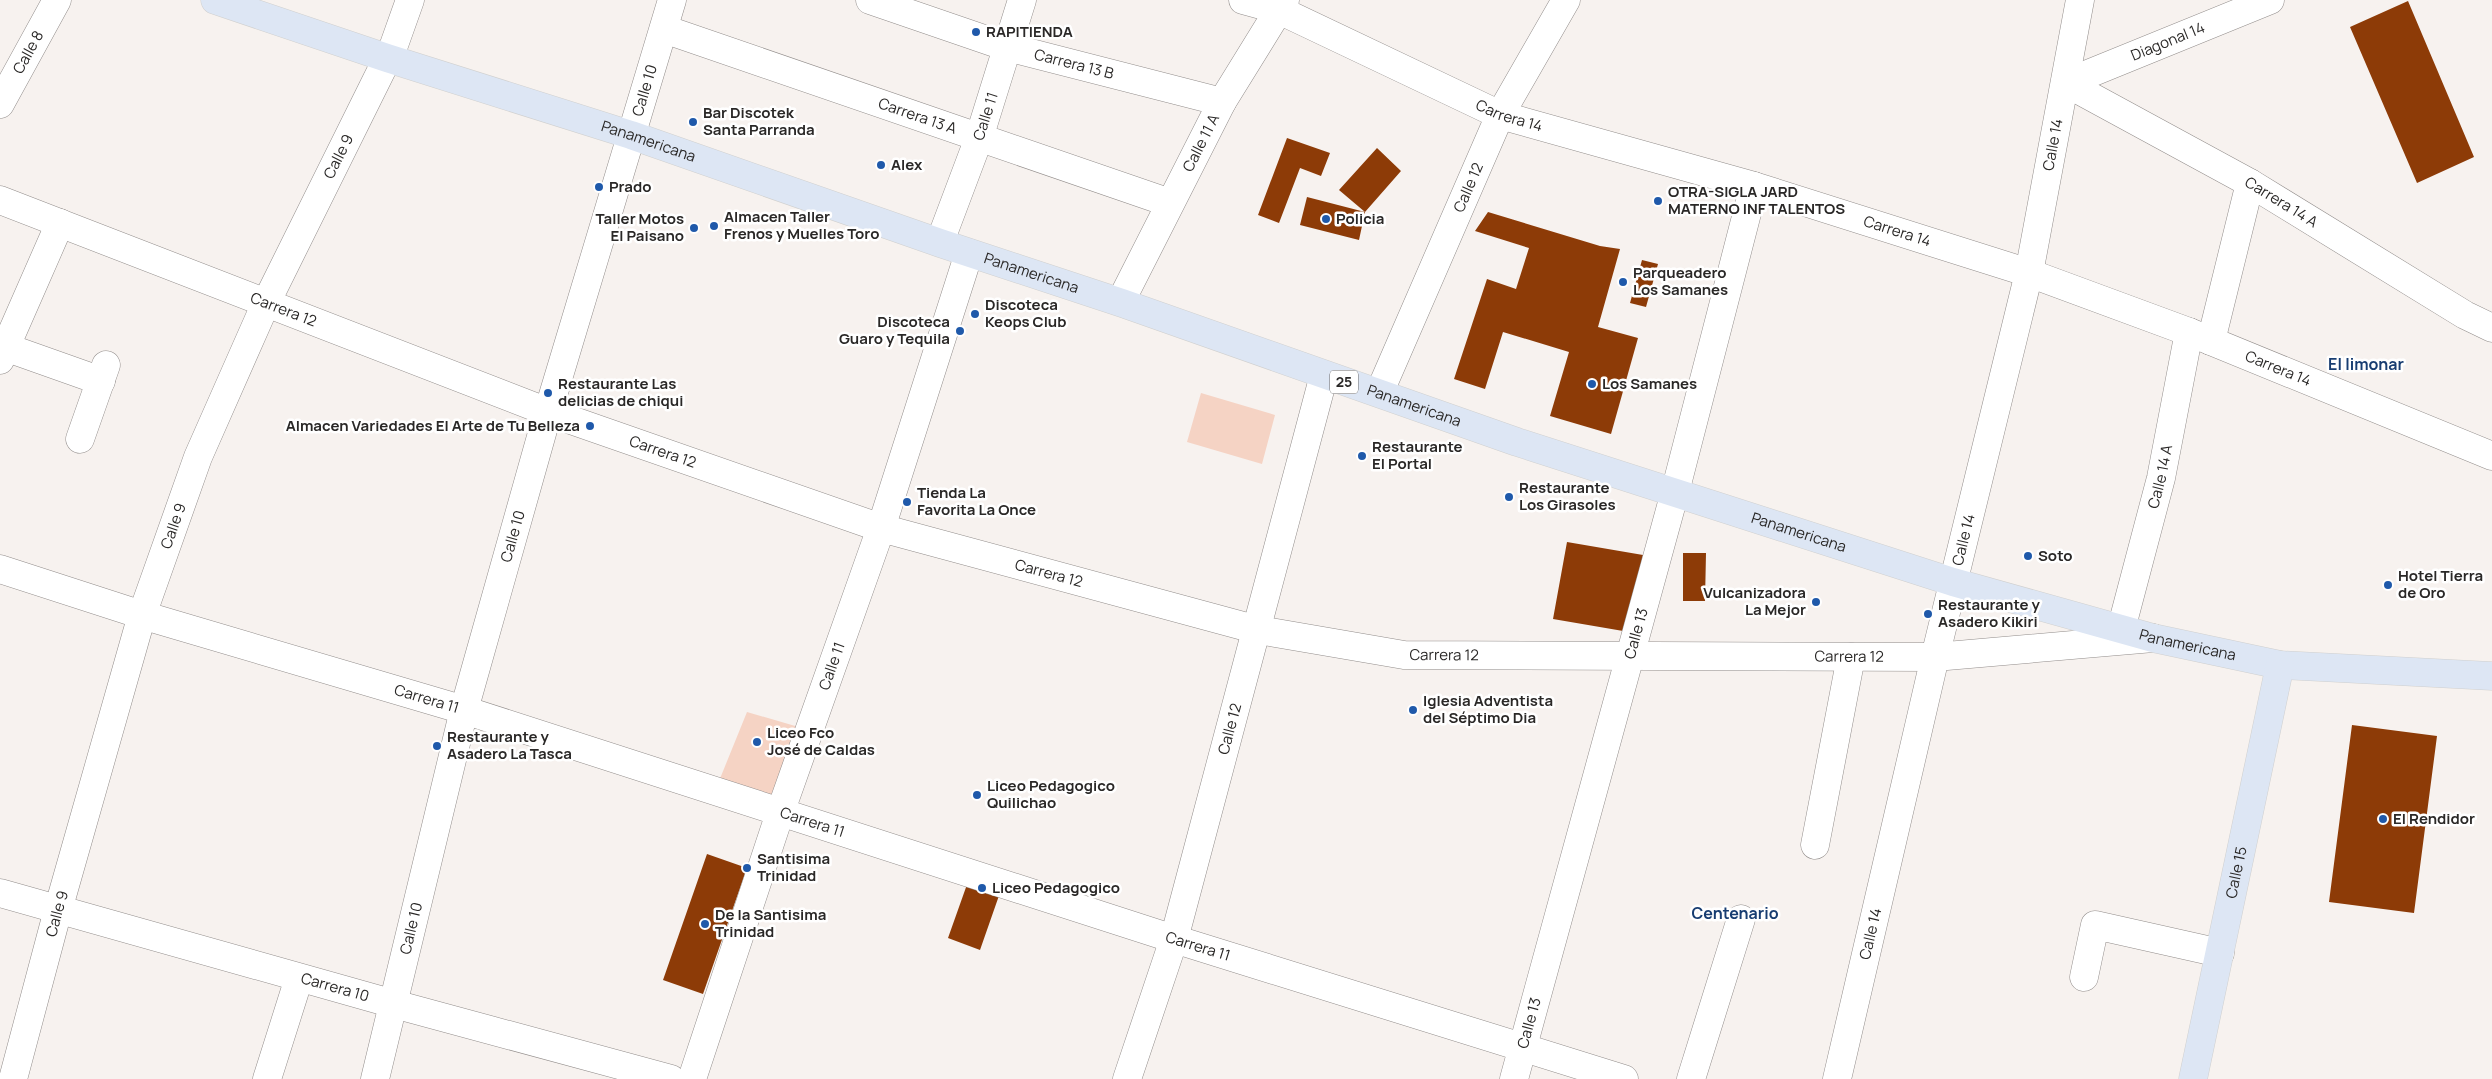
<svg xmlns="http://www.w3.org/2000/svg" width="2492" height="1079" viewBox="0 0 2492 1079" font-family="Manrope,sans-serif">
  <rect width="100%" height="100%" fill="#f7f2ef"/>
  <path fill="#f5d3c4" d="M 1201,393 L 1275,415 L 1262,464 L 1187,442 Z
    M 747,712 L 802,728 L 777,807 L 717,786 Z"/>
  <path fill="#8d3b07" d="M 2408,1 L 2474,157 L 2417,183 L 2350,27 Z
    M 1287,138 L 1330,153 L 1321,176 L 1300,168 L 1279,223 L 1258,215 Z
    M 1377,148 L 1401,171 L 1365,212 L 1339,190 Z
    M 1307,197 L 1365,212 L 1359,240 L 1300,225 Z
    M 1488,212 L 1600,246 L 1620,249 L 1598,327 L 1638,338 L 1611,434 L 1550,416 L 1569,352 L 1503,332 L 1485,389 L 1454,379 L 1487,279 L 1516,289 L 1529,248 L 1475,231 Z
    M 1642,260 L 1658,264 L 1646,307 L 1630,303 Z
    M 1567,542 L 1643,555 L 1629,632 L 1553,619 Z
    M 1683,553 L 1706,553 L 1705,601 L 1683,601 Z
    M 2352,725 L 2437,736 L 2414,913 L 2329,902 Z
    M 707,854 L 747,868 L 703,994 L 663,980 Z
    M 970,876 L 1002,887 L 980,950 L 948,938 Z"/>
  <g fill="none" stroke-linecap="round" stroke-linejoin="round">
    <defs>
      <g id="minor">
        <path id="s1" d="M 870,0 L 1007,47 L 1222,102"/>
        <path id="s2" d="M 1243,0 L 1279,10 L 1500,115 L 1754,186 L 2029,273 L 2189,332 L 2492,456"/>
        <path id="s3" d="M 664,29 L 1170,203"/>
        <path id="s4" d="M 2066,83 L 2250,183 L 2465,315 L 2492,328"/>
        <path id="s5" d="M 2066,83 L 2270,0"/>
        <path id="s6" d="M 0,104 L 57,0"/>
        <path id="s7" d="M 0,200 L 548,412 L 881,528 L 1258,630 L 1404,655 L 1935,657 L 2153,638"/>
        <path id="s8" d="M 944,231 L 979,138 L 1022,0"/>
        <path id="s9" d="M 1126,291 L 1222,102 L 1285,0"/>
        <path d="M 2211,341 L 2250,183"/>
        <path d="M 5,347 L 101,381"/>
        <path d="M 0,360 L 60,223"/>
        <path id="s10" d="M 1384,382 L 1500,115 L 1566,0"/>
        <path d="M 80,439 L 106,365"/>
        <path id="s11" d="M 0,569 L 142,615 L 464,710 L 1174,939 L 1624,1079"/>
        <path id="s12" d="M 2124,618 L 2161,478 L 2189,332"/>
        <path d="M 1815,845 L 1851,657"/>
        <path id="s13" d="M 0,893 L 394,1004 L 671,1079"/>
        <path d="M 2084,977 L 2095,925 L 2220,953"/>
        <path id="s14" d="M 13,1079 L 58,910 L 142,615 L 198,457 L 266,303 L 394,45 L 410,0"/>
        <path d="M 267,1079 L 299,978"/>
        <path id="s15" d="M 375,1079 L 464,710 L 548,412 L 672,0"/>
        <path id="s16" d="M 692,1079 L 780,813 L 881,528 L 969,253"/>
        <path id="s17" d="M 1127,1079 L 1174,939 L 1324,375"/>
        <path id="s18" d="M 1514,1079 L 1675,492 L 1754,186"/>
        <path d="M 1691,1079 L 1741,919"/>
        <path id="s19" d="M 1837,1079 L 1935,657 L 2029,273 L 2080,0"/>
      </g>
      <g id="major">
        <path id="s20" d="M 215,0 L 387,58 L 631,135 L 940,243 L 1122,303 L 1517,442 L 1953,582 L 2153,638 L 2280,665 L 2492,676"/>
        <path id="s21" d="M 2193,1079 L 2280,665"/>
      </g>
    </defs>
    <use href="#minor" stroke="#928d8b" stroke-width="29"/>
    <use href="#major" stroke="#d0d0cf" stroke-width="29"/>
    <use href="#minor" stroke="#fff" stroke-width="28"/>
    <use href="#major" stroke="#dde6f4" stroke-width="28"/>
  </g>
  <g fill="#1f59aa" stroke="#fff" stroke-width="2">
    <circle cx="976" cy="32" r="5"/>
    <circle cx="693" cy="122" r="5"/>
    <circle cx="881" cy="165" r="5"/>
    <circle cx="599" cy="187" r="5"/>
    <circle cx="1658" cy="201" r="5"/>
    <circle cx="1326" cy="219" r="5"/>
    <circle cx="714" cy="226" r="5"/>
    <circle cx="694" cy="228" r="5"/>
    <circle cx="1623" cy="282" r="5"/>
    <circle cx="975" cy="314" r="5"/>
    <circle cx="960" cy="331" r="5"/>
    <circle cx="1592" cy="384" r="5"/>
    <circle cx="548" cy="393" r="5"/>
    <circle cx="590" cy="426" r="5"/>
    <circle cx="1362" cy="456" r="5"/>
    <circle cx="1509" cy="497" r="5"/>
    <circle cx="907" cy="502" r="5"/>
    <circle cx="2028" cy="556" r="5"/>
    <circle cx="2388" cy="585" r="5"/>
    <circle cx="1816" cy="602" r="5"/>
    <circle cx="1928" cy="614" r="5"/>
    <circle cx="1413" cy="710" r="5"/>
    <circle cx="757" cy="742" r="5"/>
    <circle cx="437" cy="746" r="5"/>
    <circle cx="977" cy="795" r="5"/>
    <circle cx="2383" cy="819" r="5"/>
    <circle cx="747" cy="868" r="5"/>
    <circle cx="982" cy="888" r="5"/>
    <circle cx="705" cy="924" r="5"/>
  </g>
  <g text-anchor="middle" stroke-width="5" stroke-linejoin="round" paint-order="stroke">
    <rect fill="#fff" stroke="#6a6868" stroke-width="1" x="1330" y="370.5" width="28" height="23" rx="4"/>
    <g font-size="14" font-weight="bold" fill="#2a2827">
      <text x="1344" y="387">25</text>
    </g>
    <g font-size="15" font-weight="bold" fill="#2a2827" stroke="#fff" text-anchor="start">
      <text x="986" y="37">RAPITIENDA</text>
      <text x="703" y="118">Bar Discotek<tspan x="703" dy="17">Santa Parranda</tspan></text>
      <text x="891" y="170">Alex</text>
      <text x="609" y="192">Prado</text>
      <text x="1668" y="197">OTRA-SIGLA JARD<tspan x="1668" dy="17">MATERNO INF TALENTOS</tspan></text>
      <text x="724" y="222">Almacen Taller<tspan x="724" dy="17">Frenos y Muelles Toro</tspan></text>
      <text x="684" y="224" text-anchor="end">Taller Motos<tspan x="684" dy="17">El Paisano</tspan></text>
      <text x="1336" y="224">Policia</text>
      <text x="1633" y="278">Parqueadero<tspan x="1633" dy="17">Los Samanes</tspan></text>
      <text x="985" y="310">Discoteca<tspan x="985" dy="17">Keops Club</tspan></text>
      <text x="950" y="327" text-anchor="end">Discoteca<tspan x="950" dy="17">Guaro y Tequila</tspan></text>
      <text x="558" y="389">Restaurante Las<tspan x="558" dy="17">delicias de chiqui</tspan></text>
      <text x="1602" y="389">Los Samanes</text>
      <text x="580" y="431" text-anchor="end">Almacen Variedades El Arte de Tu Belleza</text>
      <text x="1372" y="452">Restaurante<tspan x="1372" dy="17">El Portal</tspan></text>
      <text x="1519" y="493">Restaurante<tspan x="1519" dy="17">Los Girasoles</tspan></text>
      <text x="917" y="498">Tienda La<tspan x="917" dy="17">Favorita La Once</tspan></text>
      <text x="2038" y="561">Soto</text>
      <text x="2398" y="581">Hotel Tierra<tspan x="2398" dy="17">de Oro</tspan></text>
      <text x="1806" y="598" text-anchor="end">Vulcanizadora<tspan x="1806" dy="17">La Mejor</tspan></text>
      <text x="1938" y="610">Restaurante y<tspan x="1938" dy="17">Asadero Kikiri</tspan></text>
      <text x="1423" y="706">Iglesia Adventista<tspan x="1423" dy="17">del Séptimo Dia</tspan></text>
      <text x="767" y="738">Liceo Fco<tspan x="767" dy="17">José de Caldas</tspan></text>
      <text x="447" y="742">Restaurante y<tspan x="447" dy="17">Asadero La Tasca</tspan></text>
      <text x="987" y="791">Liceo Pedagogico<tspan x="987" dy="17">Quilichao</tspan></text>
      <text x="2393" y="824">El Rendidor</text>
      <text x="757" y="864">Santisima<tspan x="757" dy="17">Trinidad</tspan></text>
      <text x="992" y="893">Liceo Pedagogico</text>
      <text x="715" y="920">De la Santisima<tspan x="715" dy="17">Trinidad</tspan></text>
    </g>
    <g font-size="15" fill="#2a2827" stroke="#fff">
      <text dy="5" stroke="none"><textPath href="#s5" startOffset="110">Diagonal 14</textPath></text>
      <text dy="5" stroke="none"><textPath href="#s6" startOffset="59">Calle 8</textPath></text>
      <text dy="5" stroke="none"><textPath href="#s1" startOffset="214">Carrera 13 B</textPath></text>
      <text dy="5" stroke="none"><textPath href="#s15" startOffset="1025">Calle 10</textPath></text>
      <text dy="5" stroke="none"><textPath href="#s2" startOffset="291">Carrera 14</textPath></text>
      <text dy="5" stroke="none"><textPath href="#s3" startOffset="268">Carrera 13 A</textPath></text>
      <text dy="5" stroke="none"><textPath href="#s8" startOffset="122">Calle 11</textPath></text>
      <text dy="5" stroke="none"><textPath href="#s20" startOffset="456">Panamericana</textPath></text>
      <text dy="5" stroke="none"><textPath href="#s9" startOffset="166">Calle 11 A</textPath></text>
      <text dy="5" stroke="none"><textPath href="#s19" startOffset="959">Calle 14</textPath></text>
      <text dy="5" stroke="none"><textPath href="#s14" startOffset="981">Calle 9</textPath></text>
      <text dy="5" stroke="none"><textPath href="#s10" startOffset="212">Calle 12</textPath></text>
      <text dy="5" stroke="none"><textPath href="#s4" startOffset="246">Carrera 14 A</textPath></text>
      <text dy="5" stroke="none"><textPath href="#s2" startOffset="696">Carrera 14</textPath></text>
      <text dy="5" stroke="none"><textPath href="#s20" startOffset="861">Panamericana</textPath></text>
      <text dy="5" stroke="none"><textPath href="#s7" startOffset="304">Carrera 12</textPath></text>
      <text dy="5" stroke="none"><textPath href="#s2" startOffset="1101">Carrera 14</textPath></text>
      <text dy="5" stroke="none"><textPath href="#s20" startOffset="1266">Panamericana</textPath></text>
      <text dy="5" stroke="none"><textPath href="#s7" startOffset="709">Carrera 12</textPath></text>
      <text dy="5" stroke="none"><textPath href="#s12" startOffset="146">Calle 14 A</textPath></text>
      <text dy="5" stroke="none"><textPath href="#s14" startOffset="576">Calle 9</textPath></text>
      <text dy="5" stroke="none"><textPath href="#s20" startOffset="1671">Panamericana</textPath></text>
      <text dy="5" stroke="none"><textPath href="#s15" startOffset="560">Calle 10</textPath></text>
      <text dy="5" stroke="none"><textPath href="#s19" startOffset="554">Calle 14</textPath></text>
      <text dy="5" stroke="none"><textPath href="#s7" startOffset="1114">Carrera 12</textPath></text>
      <text dy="5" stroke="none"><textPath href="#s18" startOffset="462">Calle 13</textPath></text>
      <text dy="5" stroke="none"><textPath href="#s20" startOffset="2076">Panamericana</textPath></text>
      <text dy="5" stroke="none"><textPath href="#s7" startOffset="1519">Carrera 12</textPath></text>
      <text dy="5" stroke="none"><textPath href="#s7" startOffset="1924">Carrera 12</textPath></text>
      <text dy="5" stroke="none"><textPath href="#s16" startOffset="436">Calle 11</textPath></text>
      <text dy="5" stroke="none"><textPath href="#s11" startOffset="446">Carrera 11</textPath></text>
      <text dy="5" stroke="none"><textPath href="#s17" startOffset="365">Calle 12</textPath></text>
      <text dy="5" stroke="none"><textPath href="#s11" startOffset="851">Carrera 11</textPath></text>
      <text dy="5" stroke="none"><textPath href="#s21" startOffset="211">Calle 15</textPath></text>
      <text dy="5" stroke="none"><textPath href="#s14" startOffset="171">Calle 9</textPath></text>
      <text dy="5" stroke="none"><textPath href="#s15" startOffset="155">Calle 10</textPath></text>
      <text dy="5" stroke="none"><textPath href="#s19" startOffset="149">Calle 14</textPath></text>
      <text dy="5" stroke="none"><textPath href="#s11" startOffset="1256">Carrera 11</textPath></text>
      <text dy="5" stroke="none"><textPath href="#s13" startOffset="348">Carrera 10</textPath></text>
      <text dy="5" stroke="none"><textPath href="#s18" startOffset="58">Calle 13</textPath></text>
    </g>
    <g font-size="16" font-weight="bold" fill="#183d71" stroke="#fff">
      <text x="2366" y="370">El limonar</text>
      <text x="1735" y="919">Centenario</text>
    </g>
  </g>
</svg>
